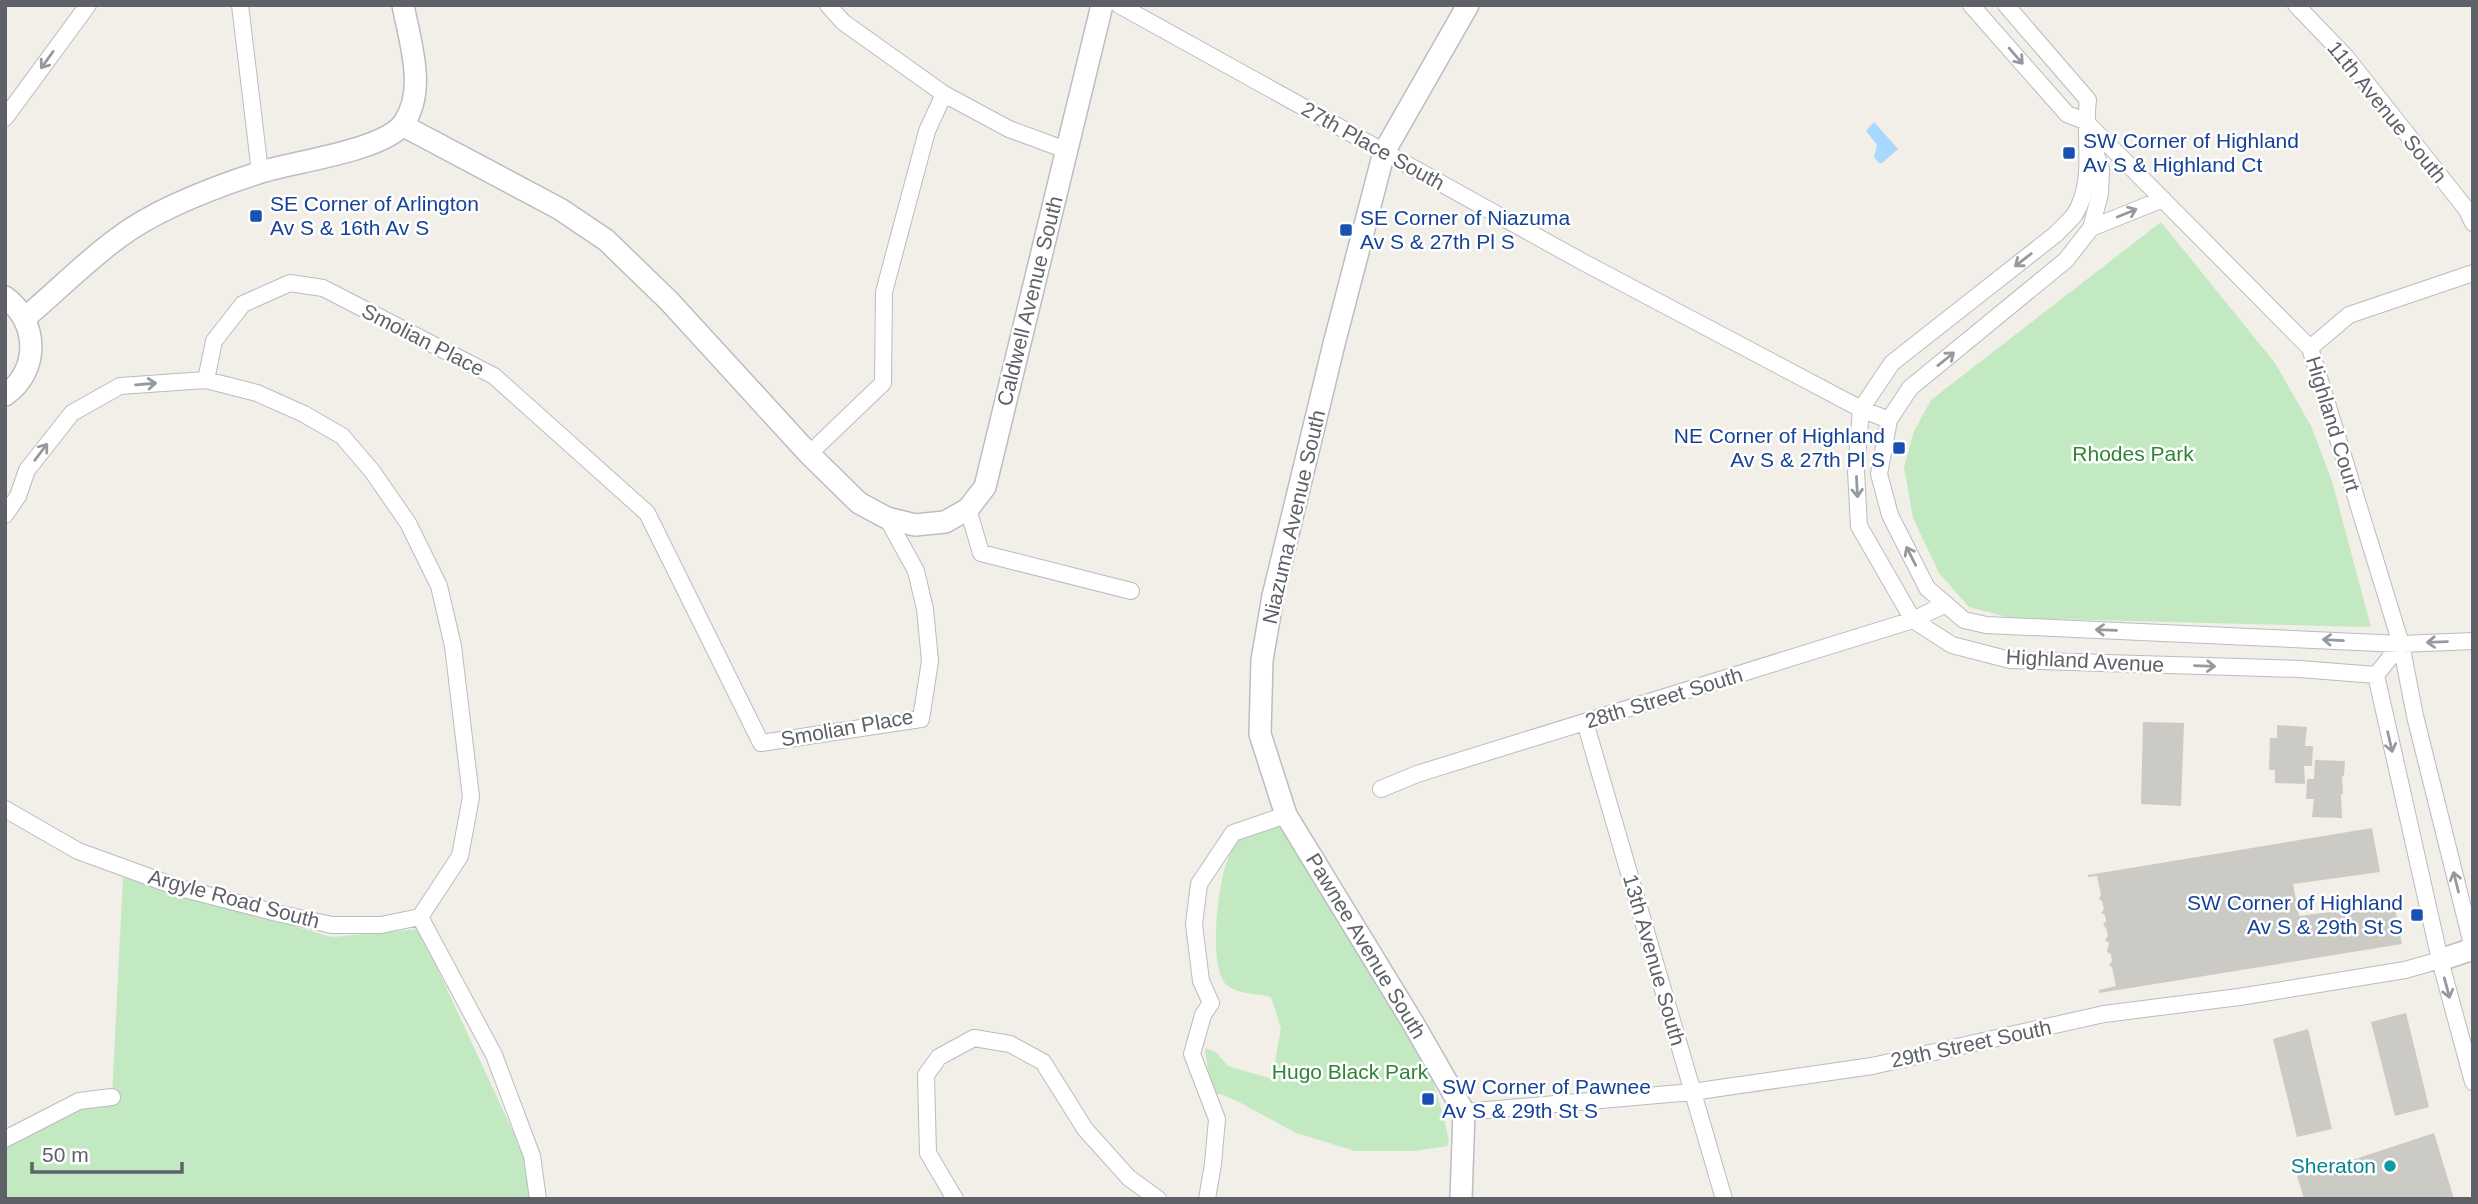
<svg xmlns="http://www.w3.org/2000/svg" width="2478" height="1204" viewBox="0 0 2478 1204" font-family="Arial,sans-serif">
  <rect width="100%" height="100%" fill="#f1efe7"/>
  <path fill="#c3e9c3" d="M 2161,222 L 2275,363 L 2311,426 L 2332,481 L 2371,627 L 2011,618 L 1969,607 L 1939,573 L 1913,518 L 1904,467 L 1914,431 L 1931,400 Z
    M 1286,825 L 1429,1069 L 1444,1118 L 1449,1141 L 1447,1146 L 1414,1151 L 1355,1151 L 1296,1133 L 1239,1102 L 1221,1094 L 1214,1094 L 1209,1080 L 1205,1048 L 1216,1052 L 1228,1066 L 1272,1079 L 1281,1028 L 1271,997 C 1258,993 1240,995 1228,986 C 1207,971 1218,887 1226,864 C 1229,855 1234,847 1237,839 L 1265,828 Z
    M 123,877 L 332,937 L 419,929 L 528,1164 L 531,1199 L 5,1199 L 5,1147 L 77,1110 L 112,1097 Z"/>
  <path fill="#a9d8ff" d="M 1874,122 L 1898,149 L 1882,163 L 1879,163 L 1874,157 L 1877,145 L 1866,131 Z"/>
  <path fill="#cccac4" d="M 2143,722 L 2184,723 L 2181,806 L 2141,804 Z
    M 2277,725 L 2307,727 L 2305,746 L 2313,746 L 2312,766 L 2304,766 L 2305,784 L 2275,783 L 2275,770 L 2269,770 L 2270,738 L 2277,738 Z
    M 2315,760 L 2345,761 L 2344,776 L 2342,776 L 2343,794 L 2341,794 L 2342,818 L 2312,817 L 2314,799 L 2306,799 L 2307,779 L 2314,779 Z
    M 2372,828 L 2380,872 L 2293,884 L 2299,916 L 2394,904 L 2402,944 L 2099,993 L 2099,990 L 2116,986 L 2112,967 L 2109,965 L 2112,961 L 2111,954 L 2107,952 L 2109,943 L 2105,940 L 2108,936 L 2106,928 L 2103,925 L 2106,921 L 2105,915 L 2101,913 L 2104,909 L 2102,901 L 2099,899 L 2101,895 L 2097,876 L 2088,877 L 2088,875 Z
    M 2406,1013 L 2429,1107 L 2395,1116 L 2371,1022 Z
    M 2308,1029 L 2332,1129 L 2297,1137 L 2273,1039 Z
    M 2434,1133 L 2454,1199 L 2304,1199 L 2295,1169 L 2316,1162 L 2319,1171 Z"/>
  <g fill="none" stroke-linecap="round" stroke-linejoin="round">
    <defs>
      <path id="street" d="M 240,5 L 260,172
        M 828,5 L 843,22 L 944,94 L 1009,129 L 1066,150
        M 1119,5 L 1583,262 L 1861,409 L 1889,420
        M 1971,5 L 2067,114 L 2085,121 L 2310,348 L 2401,644 L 2415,716 L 2473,948
        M 2006,5 L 2088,100 C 2083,138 2096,179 2075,214 C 2070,221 2062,227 2056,234 L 1892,363 L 1861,409 L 1856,471 L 1859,526 L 1913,620 L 1952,645 L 2010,660 L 2300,669 L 2376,675
        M 2296,5 L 2346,57 L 2467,210 L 2473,223
        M 5,118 L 88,5
        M 2092,142 L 2101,169 L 2100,194 L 2091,228 L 2066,260 L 1910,388 L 1889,420 L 1879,474 L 1890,515 L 1927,588 L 1964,620 L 1986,625 L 2401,644 L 2473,641
        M 2091,228 L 2163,199
        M 2310,348 L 2349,315 L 2473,273
        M 206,380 L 214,341 L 243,304 L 290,283 L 323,288 L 494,376 L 647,513 L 761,743 L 921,719 L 930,661 L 925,609 L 916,571 L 887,518
        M 809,454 L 883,383 L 884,292 L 927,131 L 944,94
        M 968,509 L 981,553 L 1131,591
        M 5,515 L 18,496 L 27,470 L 72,413 L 120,386 L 206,380 L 257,393 L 304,414 L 342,436 L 372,471 L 408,523 L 439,586 L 453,646 L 471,797 L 460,856 L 420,917
        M 2376,675 L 2440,960 L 2473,1082
        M 2376,675 L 2401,644
        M 1585,722 L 1724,1199
        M 1381,789 L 1417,774 L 1913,620 L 1946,604
        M 5,809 L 78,851 L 180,888 L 277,913 L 332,925 L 381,925 L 420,917
        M 420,917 L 494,1055 L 532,1156 L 538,1199
        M 1464,1112 L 1692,1092 L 1872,1066 L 2104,1014 L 2239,997 L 2405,970 L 2440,960
        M 5,1139 L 79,1101 L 112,1097
        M 955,1199 L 928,1153 L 926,1075 L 939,1057 L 974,1038 L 1010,1044 L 1043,1062 L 1085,1129 L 1129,1178 L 1158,1199
        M 1207,1199 L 1213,1164 L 1217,1119 L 1192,1054 L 1203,1015 L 1211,1003 L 1201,981 L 1194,924 L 1199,884 L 1233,833 L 1286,815"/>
      <path id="secondary" d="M 402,125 L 560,209 L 606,240 L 669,301 L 809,454 L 859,503 L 887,518 L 915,525 L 945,522 L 968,509 L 985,487 L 1102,5
        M 5,297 C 39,322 40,371 5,395
        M 25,318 C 56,292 85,262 118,238 C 156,209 212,188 258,173 C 291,162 383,151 403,124 C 427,91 410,42 403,5
        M 2440,960 L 2473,949
        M 1461,1199 L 1464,1112 L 1413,1023 L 1286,815 L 1260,734 L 1262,660 L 1273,596 L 1334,344 L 1384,152 L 1468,5"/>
    </defs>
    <use href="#street" stroke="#b9bcc1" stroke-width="18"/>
    <use href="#secondary" stroke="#babdc3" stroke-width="24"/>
    <use href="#street" stroke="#fff" stroke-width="16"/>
    <use href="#secondary" stroke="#fff" stroke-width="21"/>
  </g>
  <defs><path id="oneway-shaft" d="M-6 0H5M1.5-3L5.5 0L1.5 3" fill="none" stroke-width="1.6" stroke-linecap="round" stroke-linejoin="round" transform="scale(1.75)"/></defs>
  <g stroke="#96999d">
    <use href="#oneway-shaft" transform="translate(2016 56) rotate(49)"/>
    <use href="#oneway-shaft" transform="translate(47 60) rotate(126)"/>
    <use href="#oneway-shaft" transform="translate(2127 213) rotate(-22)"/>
    <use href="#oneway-shaft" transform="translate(2023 260) rotate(142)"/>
    <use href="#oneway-shaft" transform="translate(1946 359) rotate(-39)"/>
    <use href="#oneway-shaft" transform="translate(146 384) rotate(-5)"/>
    <use href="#oneway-shaft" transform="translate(41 452) rotate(-53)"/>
    <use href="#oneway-shaft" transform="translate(1857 487) rotate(87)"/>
    <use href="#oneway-shaft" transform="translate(1911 556) rotate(-117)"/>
    <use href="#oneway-shaft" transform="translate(2106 630) rotate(-178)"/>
    <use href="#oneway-shaft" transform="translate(2333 640) rotate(-177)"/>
    <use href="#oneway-shaft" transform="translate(2437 642) rotate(178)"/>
    <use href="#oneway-shaft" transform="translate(2205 666) rotate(2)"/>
    <use href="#oneway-shaft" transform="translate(2390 742) rotate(77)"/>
    <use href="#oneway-shaft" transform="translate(2456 882) rotate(-104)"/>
    <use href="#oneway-shaft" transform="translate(2447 988) rotate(75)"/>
  </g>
  <g fill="#1a4fb4" stroke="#fff" stroke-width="2.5">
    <rect x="2062" y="146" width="14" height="14" rx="3.5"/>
    <rect x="249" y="209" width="14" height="14" rx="3.5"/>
    <rect x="1339" y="223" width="14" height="14" rx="3.5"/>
    <rect x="1892" y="441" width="14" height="14" rx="3.5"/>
    <rect x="2410" y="908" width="14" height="14" rx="3.5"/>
    <rect x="1421" y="1092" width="14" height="14" rx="3.5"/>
  </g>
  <circle fill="#0f9aa8" stroke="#fff" stroke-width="2.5" cx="2390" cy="1166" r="7"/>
  <g text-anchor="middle" stroke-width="5" stroke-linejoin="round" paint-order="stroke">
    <g font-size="21" fill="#5e6268" stroke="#fff">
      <text transform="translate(2387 112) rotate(51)" y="7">11th Avenue South</text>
      <text transform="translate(1373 146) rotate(29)" y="7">27th Place South</text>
      <text transform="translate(1030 301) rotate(-76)" y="7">Caldwell Avenue South</text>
      <text transform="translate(423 340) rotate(27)" y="7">Smolian Place</text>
      <text transform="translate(2333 424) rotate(73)" y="7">Highland Court</text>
      <text transform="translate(1294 517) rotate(-77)" y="7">Niazuma Avenue South</text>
      <text transform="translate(2085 661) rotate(3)" y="7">Highland Avenue</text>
      <text transform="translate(1664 698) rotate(-17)" y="7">28th Street South</text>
      <text transform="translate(847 728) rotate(-10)" y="7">Smolian Place</text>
      <text transform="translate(234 899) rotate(15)" y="7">Argyle Road South</text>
      <text transform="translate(1366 946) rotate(59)" y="7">Pawnee Avenue South</text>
      <text transform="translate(1654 960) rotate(74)" y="7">13th Avenue South</text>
      <text transform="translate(1971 1044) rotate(-12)" y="7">29th Street South</text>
    </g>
    <g font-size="21" fill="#164399" stroke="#fff" text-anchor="start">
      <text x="2083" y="148">SW Corner of Highland<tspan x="2083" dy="24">Av S &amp; Highland Ct</tspan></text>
      <text x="270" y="211">SE Corner of Arlington<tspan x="270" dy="24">Av S &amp; 16th Av S</tspan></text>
      <text x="1360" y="225">SE Corner of Niazuma<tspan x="1360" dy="24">Av S &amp; 27th Pl S</tspan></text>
      <text x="1885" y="443" text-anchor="end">NE Corner of Highland<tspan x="1885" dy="24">Av S &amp; 27th Pl S</tspan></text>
      <text x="2403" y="910" text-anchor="end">SW Corner of Highland<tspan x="2403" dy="24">Av S &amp; 29th St S</tspan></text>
      <text x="1442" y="1094">SW Corner of Pawnee<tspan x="1442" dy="24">Av S &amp; 29th St S</tspan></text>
    </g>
    <g font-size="21" fill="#308436" stroke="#fff">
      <text x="2133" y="461">Rhodes Park</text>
      <text x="1350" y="1079">Hugo Black Park</text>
    </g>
    <g font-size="21" fill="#0d838f" stroke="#fff" text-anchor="end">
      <text x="2376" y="1173">Sheraton</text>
    </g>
  </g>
  <rect width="2478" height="1204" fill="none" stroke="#5e6268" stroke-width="14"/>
  <path d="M32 1162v10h150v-10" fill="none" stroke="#5e6268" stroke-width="3.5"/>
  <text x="42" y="1162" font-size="21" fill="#5e6268" stroke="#ffffff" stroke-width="5" paint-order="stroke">50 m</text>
</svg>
